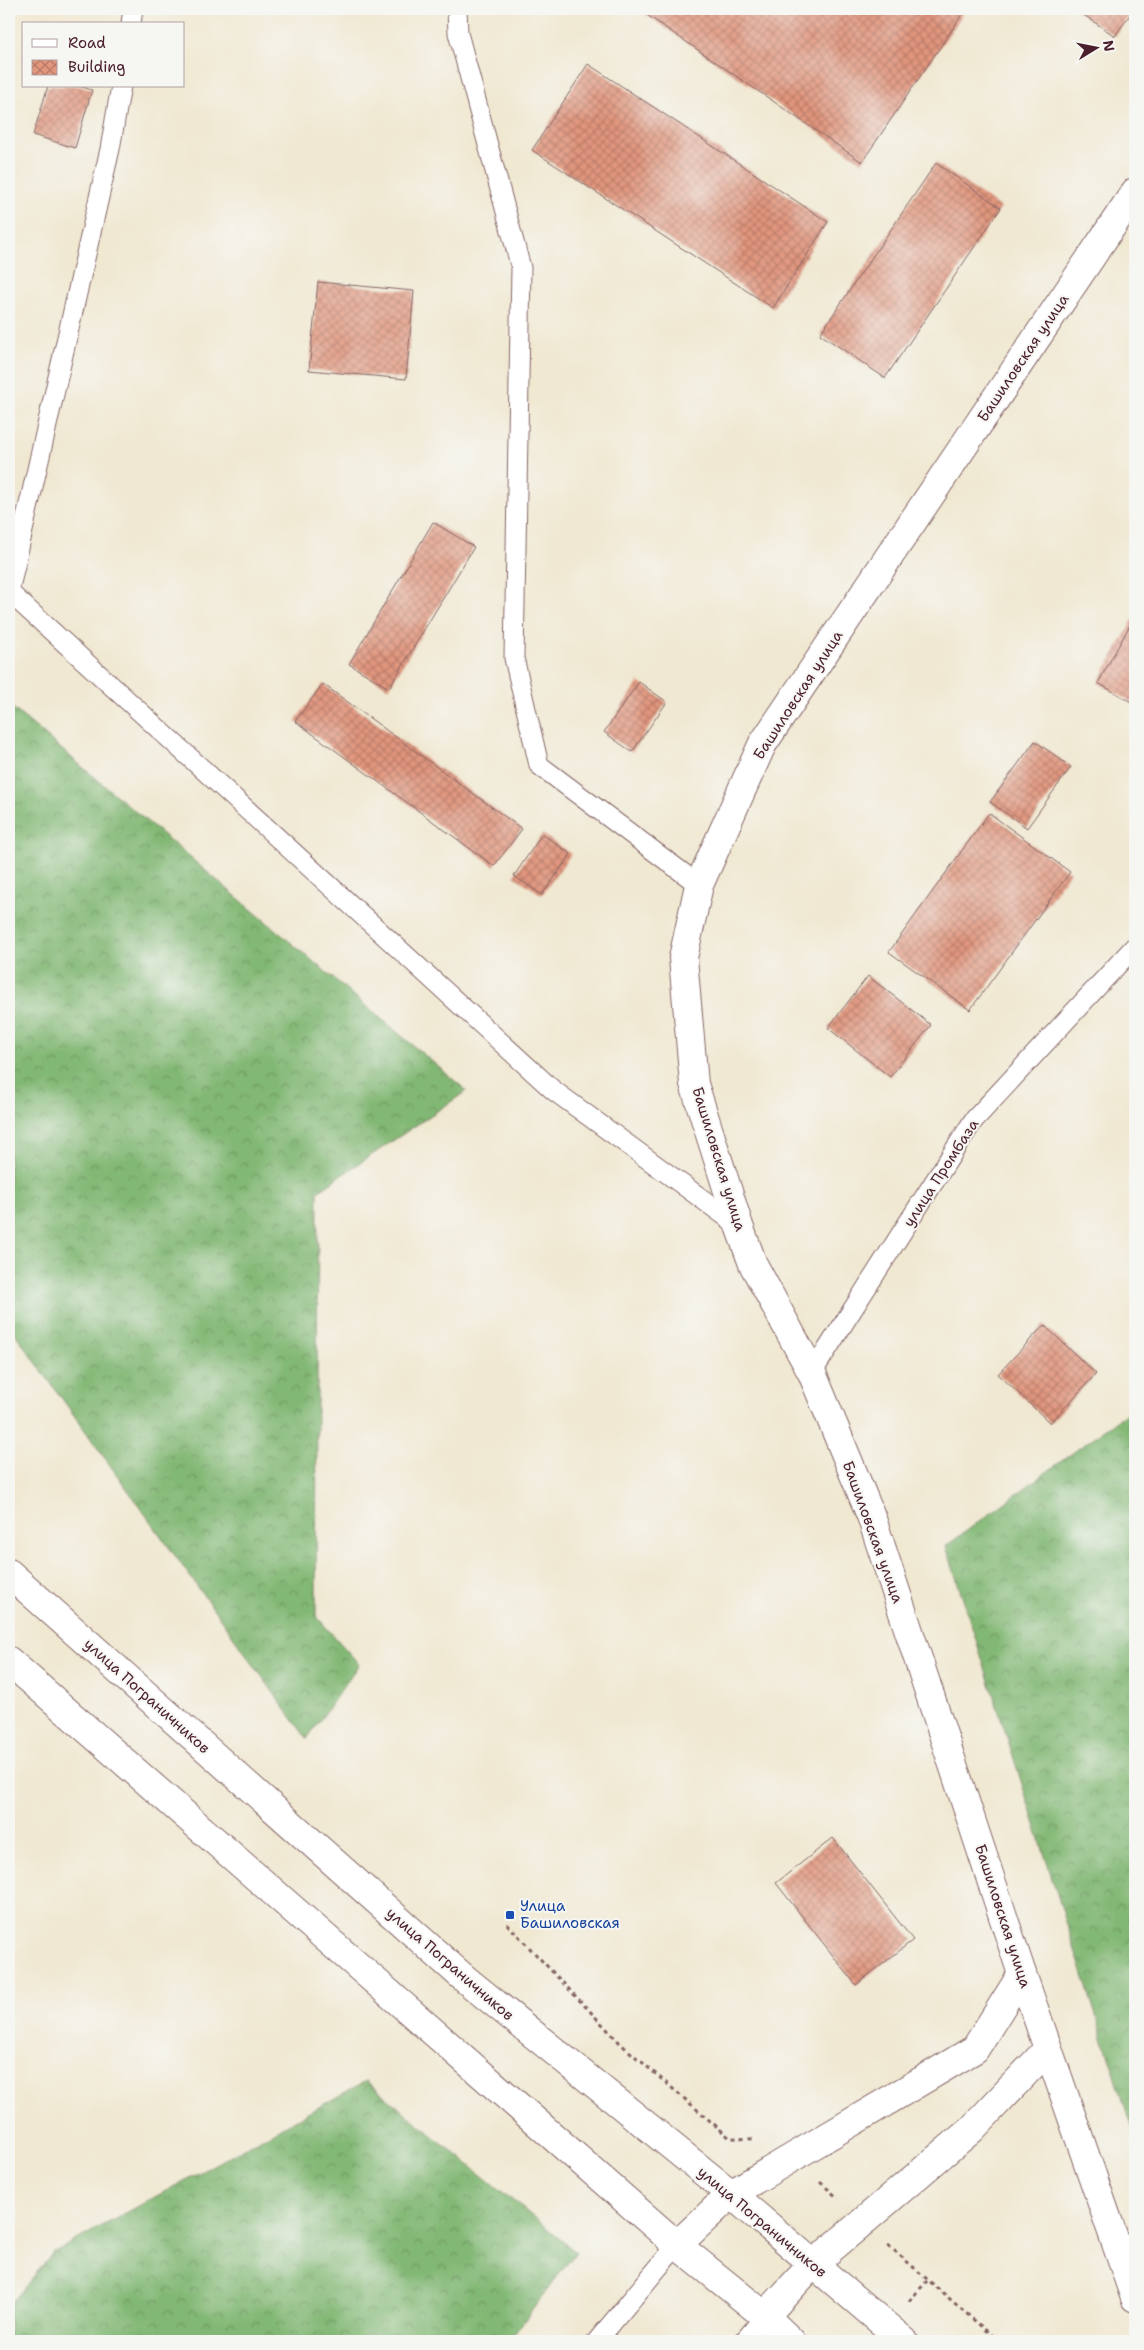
<svg xmlns="http://www.w3.org/2000/svg" width="1144" height="2350" viewBox="0 0 1144 2350" font-family="'Shantell Sans',sans-serif">
  <defs>
    <pattern id="forest-crowns" width="20" height="18" patternUnits="userSpaceOnUse" patternTransform="scale(1.25)"><rect width="20" height="18" fill="#82b874"/><path d="M2 6a3 3 0 1 1 6 0M12 15a3 3 0 1 1 6 0" fill="none" stroke="#6c955f"/></pattern>
    <pattern id="building-cross-hatch" width="8" height="8" patternUnits="userSpaceOnUse" patternTransform="scale(1.25)"><rect width="8" height="8" fill="#e1967e"/><path d="M0 0l8 8M0 8l8-8" fill="none" stroke="#b87a67"/></pattern>
  </defs>
  <rect width="100%" height="100%" fill="#f6f6f2"/>
  <filter id="ink" filterUnits="userSpaceOnUse"><feTurbulence type="fractalNoise" baseFrequency=".02" numOctaves="2"/><feDisplacementMap in="SourceGraphic" scale="10" xChannelSelector="R" yChannelSelector="G"/><feConvolveMatrix kernelMatrix="1 2 1 2 8 2 1 2 1" color-interpolation-filters="sRGB"/></filter>
  <filter id="wash" filterUnits="userSpaceOnUse"><feTurbulence type="fractalNoise" baseFrequency=".0096" numOctaves="4" result="noise"/><feDisplacementMap in="SourceGraphic" scale="20" xChannelSelector="R" yChannelSelector="G"/><feGaussianBlur stdDeviation="1.12" result="paint"/><feColorMatrix in="noise" values="0 0 0 0 0 0 0 0 0 0 0 0 0 0 0 0 0 1.4 0 .05"/><feComposite in="paint" operator="in"/></filter>
  <g filter="url(#wash)">
    <rect width="100%" height="100%" fill="#f0e8d1"/>
    <path fill="url(#forest-crowns)" stroke="#666c50" d="M 9,705 L 467,1091 L 318,1191 L 316,1616 L 359,1664 L 307,1739 L 9,1325 Z
      M 1135,1407 L 1135,2138 L 946,1546 Z
      M 366,2081 L 576,2252 L 509,2341 L 9,2341 L 9,2306 L 53,2253 Z"/>
    <g id="blocks">
      <path fill="url(#building-cross-hatch)" d="M 638,9 L 966,9 L 862,162 Z
        M 1075,9 L 1134,9 L 1115,36 Z
        M 588,64 L 828,222 L 773,308 L 532,150 Z
        M 48,86 L 79,86 L 92,90 L 75,148 L 33,135 Z
        M 936,163 L 1001,208 L 885,378 L 820,334 Z
        M 318,282 L 414,291 L 406,379 L 309,370 Z
        M 433,522 L 474,547 L 389,688 L 349,664 Z
        M 1135,616 L 1135,704 L 1098,683 Z
        M 639,682 L 667,702 L 632,752 L 604,732 Z
        M 323,684 L 522,829 L 494,866 L 295,721 Z
        M 1035,741 L 1071,767 L 1027,828 L 990,802 Z
        M 989,813 L 1070,872 L 970,1010 L 889,952 Z
        M 542,834 L 571,854 L 542,895 L 514,876 Z
        M 868,976 L 931,1025 L 890,1077 L 828,1028 Z
        M 1044,1325 L 1096,1374 L 1050,1423 L 998,1374 Z
        M 833,1838 L 913,1940 L 856,1985 L 776,1883 Z"/>
    </g>
  </g>
  <g filter="url(#ink)">
    <use href="#blocks" fill-opacity="0" stroke="#846565" stroke-width="1"/>
    <g fill="none" stroke-linecap="round" stroke-linejoin="round">
      <defs>
        <path id="lane" d="M 457,9 L 458,33 L 521,268 L 514,658 L 539,765 L 699,885
          M 131,24 L 133,9
          M 9,592 L 553,1090 L 739,1226
          M 9,592 L 110,149 L 121,86
          M 812,1373 L 973,1121 L 1135,946
          M 597,2341 L 677,2245
          M 744,2341 L 765,2316"/>
        <path id="street" d="M 1135,192 L 762,745 L 699,885 L 683,958 L 694,1084 L 739,1226 L 753,1264 L 812,1373 L 871,1516 L 1022,1974 L 1135,2298"/>
        <path id="secondary" d="M 677,2245 L 731,2194 L 975,2049 L 1022,1974
          M 765,2316 L 812,2265 L 972,2129 L 1048,2049"/>
        <path id="primary" d="M 9,1573 L 465,1979 L 731,2194 L 904,2341
          M 9,1661 L 677,2245 L 765,2316 L 791,2341"/>
      </defs>
      <use href="#lane" stroke="#846565" stroke-width="21"/>
      <use href="#street" stroke="#846565" stroke-width="30"/>
      <use href="#secondary" stroke="#846565" stroke-width="30"/>
      <use href="#primary" stroke="#846565" stroke-width="30"/>
      <path stroke="#846565" stroke-width="3" stroke-dasharray="4 4" stroke-linecap="butt" d="M 507,1924 L 622,2045 L 730,2138 L 753,2139
        M 820,2182 L 838,2198
        M 888,2245 L 998,2341
        M 909,2301 L 927,2281"/>
      <use href="#lane" stroke="#fff" stroke-width="19"/>
      <use href="#street" stroke="#fff" stroke-width="28"/>
      <use href="#secondary" stroke="#fff" stroke-width="28"/>
      <use href="#primary" stroke="#fff" stroke-width="28"/>
    </g>
  </g>
  <rect fill="#1a4fb4" stroke="#f6f6f2" stroke-width="2" x="505" y="1910" width="10" height="10" rx="2.5"/>
  <g text-anchor="middle" stroke-width="4" stroke-linejoin="round" paint-order="stroke">
    <g font-size="15" fill="#4a1f2b" stroke="#f6f6f2">
      <text transform="translate(1023 358) rotate(-56)" y="5">Башиловская улица</text>
      <text transform="translate(798 695) rotate(-57)" y="5">Башиловская улица</text>
      <text transform="translate(719 1159) rotate(73)" y="5">Башиловская улица</text>
      <text transform="translate(941 1173) rotate(-57)" y="5">улица Промбаза</text>
      <text transform="translate(873 1532) rotate(70)" y="5">Башиловская улица</text>
      <text transform="translate(147 1696) rotate(42)" y="5">улица Пограничников</text>
      <text transform="translate(1003 1916) rotate(72)" y="5">Башиловская улица</text>
      <text transform="translate(450 1964) rotate(41)" y="5">улица Пограничников</text>
      <text transform="translate(762 2222) rotate(40)" y="5">улица Пограничников</text>
    </g>
    <g font-size="15" fill="#164399" stroke="#f6f6f2" text-anchor="start">
      <text x="520" y="1911">Улица<tspan x="520" dy="17">Башиловская</tspan></text>
    </g>
  </g>
  <rect width="1144" height="2350" fill="none" stroke="#f6f6f2" stroke-width="30"/>
  <rect x="22" y="22" width="162" height="65" fill="#f6f6f2" stroke="#b1a0a2"/>
  <rect x="32" y="39" width="25" height="8" fill="#ffffff" stroke="#b1a0a2"/>
  <text x="68" y="48" font-size="15" fill="#4a1f2b">Road</text>
  <rect x="32" y="60" width="25" height="15" fill="url(#building-cross-hatch)" stroke="#b1a0a2"/>
  <text x="68" y="72" font-size="15" fill="#4a1f2b">Building</text>
  <g transform="translate(1096 48) rotate(80)" stroke="#f6f6f2" stroke-width="4" paint-order="stroke">
  <path d="M0-4L9 19L0 12L-9 19Z" fill="#4a1f2b"/>
  <text y="-8" font-size="14" font-weight="bold" text-anchor="middle" fill="#4a1f2b">N</text>
  </g>
</svg>
